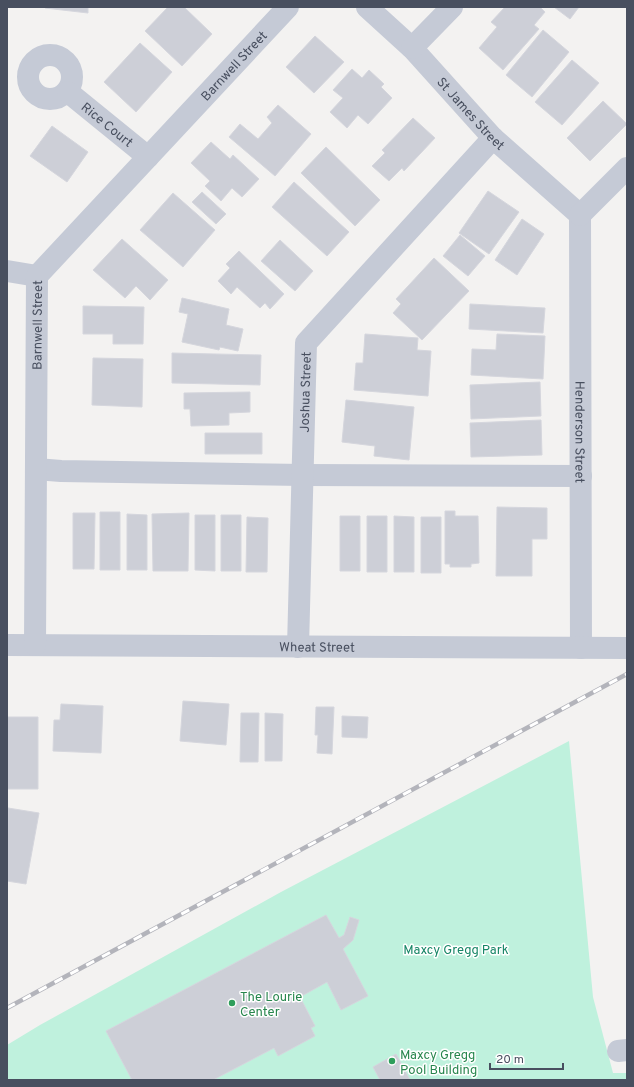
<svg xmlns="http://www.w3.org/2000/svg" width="634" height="1087" viewBox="0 0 634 1087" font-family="Overpass,sans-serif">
  <rect width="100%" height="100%" fill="#f3f2f1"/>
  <path fill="#bff1dd" d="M 569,741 L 593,997 L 613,1073 L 627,1073 L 627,1080 L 7,1080 L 7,1045 L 40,1025 L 281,892 Z"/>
  <path fill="#cdcfd7" stroke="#d5d6dd" d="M 45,7 L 88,7 L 88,13 L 45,8 Z
    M 168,7 L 184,7 L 212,34 L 182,66 L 145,31 Z
    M 505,7 L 540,7 L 545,12 L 534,25 L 539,29 L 503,70 L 479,48 L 497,27 L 491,22 Z
    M 554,7 L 579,7 L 570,19 Z
    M 543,30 L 569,52 L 532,97 L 506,75 Z
    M 315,36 L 344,62 L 314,93 L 286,67 Z
    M 140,43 L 172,72 L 136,112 L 104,82 Z
    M 572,60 L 599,83 L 562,125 L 535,102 Z
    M 352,69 L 362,78 L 369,70 L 384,84 L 381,87 L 392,98 L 368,124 L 358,115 L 347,128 L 330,112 L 343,98 L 333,90 Z
    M 603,101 L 627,124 L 590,161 L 567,138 Z
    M 278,105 L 311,134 L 275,176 L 229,137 L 240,124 L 258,139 L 272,123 L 267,117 Z
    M 413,118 L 435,138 L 404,171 L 402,168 L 389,181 L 372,166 L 385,153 L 382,150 Z
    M 52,126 L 88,152 L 67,182 L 30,156 Z
    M 211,142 L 230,159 L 233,155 L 259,179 L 242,197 L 232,188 L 221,201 L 205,186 L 210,181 L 191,163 Z
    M 326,147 L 380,200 L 355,226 L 301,173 Z
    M 294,182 L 349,232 L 327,256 L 272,207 Z
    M 488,191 L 519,212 L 489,254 L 459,233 Z
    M 202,192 L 226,214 L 216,224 L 192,202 Z
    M 173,193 L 215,230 L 183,267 L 140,230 Z
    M 522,219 L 544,234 L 517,275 L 495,260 Z
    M 460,235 L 485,256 L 468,276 L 443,256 Z
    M 122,239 L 168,280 L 150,300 L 136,286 L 125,298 L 93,270 Z
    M 280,240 L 313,271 L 295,291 L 261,261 Z
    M 239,251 L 284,294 L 270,309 L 265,303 L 260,308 L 237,287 L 231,294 L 218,281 L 230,268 L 226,264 Z
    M 434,258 L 469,291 L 422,340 L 393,313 L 401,304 L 396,299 Z
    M 182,298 L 229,309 L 226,325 L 243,329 L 238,351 L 220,347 L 219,350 L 182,342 L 188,314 L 179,312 Z
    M 470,304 L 545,308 L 543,333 L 469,329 Z
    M 83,306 L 144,307 L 143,344 L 113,344 L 113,334 L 83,334 Z
    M 365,334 L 418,338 L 417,350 L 431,351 L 428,396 L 354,390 L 356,363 L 363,363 Z
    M 497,334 L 545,336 L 543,379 L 471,375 L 472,349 L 496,350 Z
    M 172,353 L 261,355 L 260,385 L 172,383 Z
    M 93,358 L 143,359 L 142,407 L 92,405 Z
    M 540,382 L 541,416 L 471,419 L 470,385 Z
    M 250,392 L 250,412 L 229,413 L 229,425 L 191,426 L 190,409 L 184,409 L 184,393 Z
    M 346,400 L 414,407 L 409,460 L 374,456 L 375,446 L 342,442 Z
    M 541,420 L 542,455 L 471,457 L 470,423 Z
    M 205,433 L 262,433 L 262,454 L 205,454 Z
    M 497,507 L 547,508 L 547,539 L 532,539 L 532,576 L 496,576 Z
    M 445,511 L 455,511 L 455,516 L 478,516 L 479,563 L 471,564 L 471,567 L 450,567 L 450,564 L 445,564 Z
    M 100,512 L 120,512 L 120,570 L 100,570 Z
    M 73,513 L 95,513 L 94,569 L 73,569 Z
    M 189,513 L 188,571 L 153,571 L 152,514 Z
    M 127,514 L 147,515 L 147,570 L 127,570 Z
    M 195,515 L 215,515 L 215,571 L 195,570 Z
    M 221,515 L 241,515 L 241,571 L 221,571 Z
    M 340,516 L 360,516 L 360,571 L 340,571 Z
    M 367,516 L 387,516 L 387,572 L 367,572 Z
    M 394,516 L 414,517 L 414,572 L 394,572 Z
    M 247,517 L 268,518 L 267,572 L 246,572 Z
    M 421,517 L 441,517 L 441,573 L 421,573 Z
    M 183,701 L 229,704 L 226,745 L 180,741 Z
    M 61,704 L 103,706 L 101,753 L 53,751 L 54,720 L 60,720 Z
    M 316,707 L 334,707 L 332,754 L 317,753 L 318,735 L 315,735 Z
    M 241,713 L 259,713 L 258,762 L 240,762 Z
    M 265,713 L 283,714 L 282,761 L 265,761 Z
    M 342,716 L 368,717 L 367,738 L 342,737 Z
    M 7,717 L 38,717 L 38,789 L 7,789 Z
    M 8,808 L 39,813 L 26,884 L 7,881 Z
    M 326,915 L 339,938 L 344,935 L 350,917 L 359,920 L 353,940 L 343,949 L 368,996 L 341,1010 L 327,982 L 300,997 L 315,1026 L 311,1028 L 315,1036 L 278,1056 L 274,1048 L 213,1080 L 132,1080 L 106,1031 Z
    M 396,1054 L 410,1080 L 380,1080 L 373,1067 Z"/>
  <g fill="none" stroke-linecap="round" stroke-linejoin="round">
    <g stroke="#c5cad6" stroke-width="22">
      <path id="s1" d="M 367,7 L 412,48 L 493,138 L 580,215"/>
      <path d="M 412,48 L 452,7"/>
      <circle cx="50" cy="77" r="22"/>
      <path id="s2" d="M 68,92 L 148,157"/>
      <path id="s3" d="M 580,215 L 581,648"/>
      <path d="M 580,215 L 627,168"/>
      <path d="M 7,271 L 37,276"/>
      <path d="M 36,469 L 61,471 L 303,475 L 581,476"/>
      <path id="s4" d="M 7,645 L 627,648"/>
      <path id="s5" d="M 35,645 L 37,276 L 288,7"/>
      <path id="s6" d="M 298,647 L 306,343 L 493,138"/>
      <path d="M 618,1051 L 627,1050"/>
    </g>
    <defs>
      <path id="rail" d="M 7,1008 L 627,674"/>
    </defs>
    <use href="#rail" stroke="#b3b4bb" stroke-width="4.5"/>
    <use href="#rail" stroke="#fff" stroke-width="3" stroke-dasharray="9" stroke-linecap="butt"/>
  </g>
  <g fill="#2e9e5b" stroke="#fff" stroke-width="1.5">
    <circle cx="232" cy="1003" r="4"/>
    <circle cx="392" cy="1061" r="4"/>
  </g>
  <g text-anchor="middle" stroke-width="3" stroke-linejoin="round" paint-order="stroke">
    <g font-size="13" fill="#484f5f" stroke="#fff">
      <text dy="5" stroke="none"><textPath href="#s5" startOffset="657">Barnwell Street</textPath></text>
      <text dy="5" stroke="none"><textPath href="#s1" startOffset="149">St James Street</textPath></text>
      <text dy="5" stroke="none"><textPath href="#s2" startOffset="51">Rice Court</textPath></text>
      <text dy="5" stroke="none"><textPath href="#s5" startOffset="320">Barnwell Street</textPath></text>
      <text dy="5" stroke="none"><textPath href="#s6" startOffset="255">Joshua Street</textPath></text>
      <text dy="5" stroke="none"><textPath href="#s3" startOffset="217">Henderson Street</textPath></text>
      <text dy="5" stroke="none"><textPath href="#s4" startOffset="310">Wheat Street</textPath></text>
    </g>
    <g font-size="13" fill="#158565" stroke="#fff">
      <text x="456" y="954">Maxcy Gregg Park</text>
    </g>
    <g font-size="13" fill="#27864d" stroke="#fff" text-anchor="start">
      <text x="240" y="1001">The Lourie<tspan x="240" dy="15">Center</tspan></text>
      <text x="400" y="1059">Maxcy Gregg<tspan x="400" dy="15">Pool Building</tspan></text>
    </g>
  </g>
  <rect width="634" height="1087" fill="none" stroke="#484f5f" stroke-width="16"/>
  <path d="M490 1063v6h73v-6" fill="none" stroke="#484f5f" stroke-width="2"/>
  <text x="496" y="1063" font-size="12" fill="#484f5f" stroke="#ffffff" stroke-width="3" paint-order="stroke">20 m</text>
</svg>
